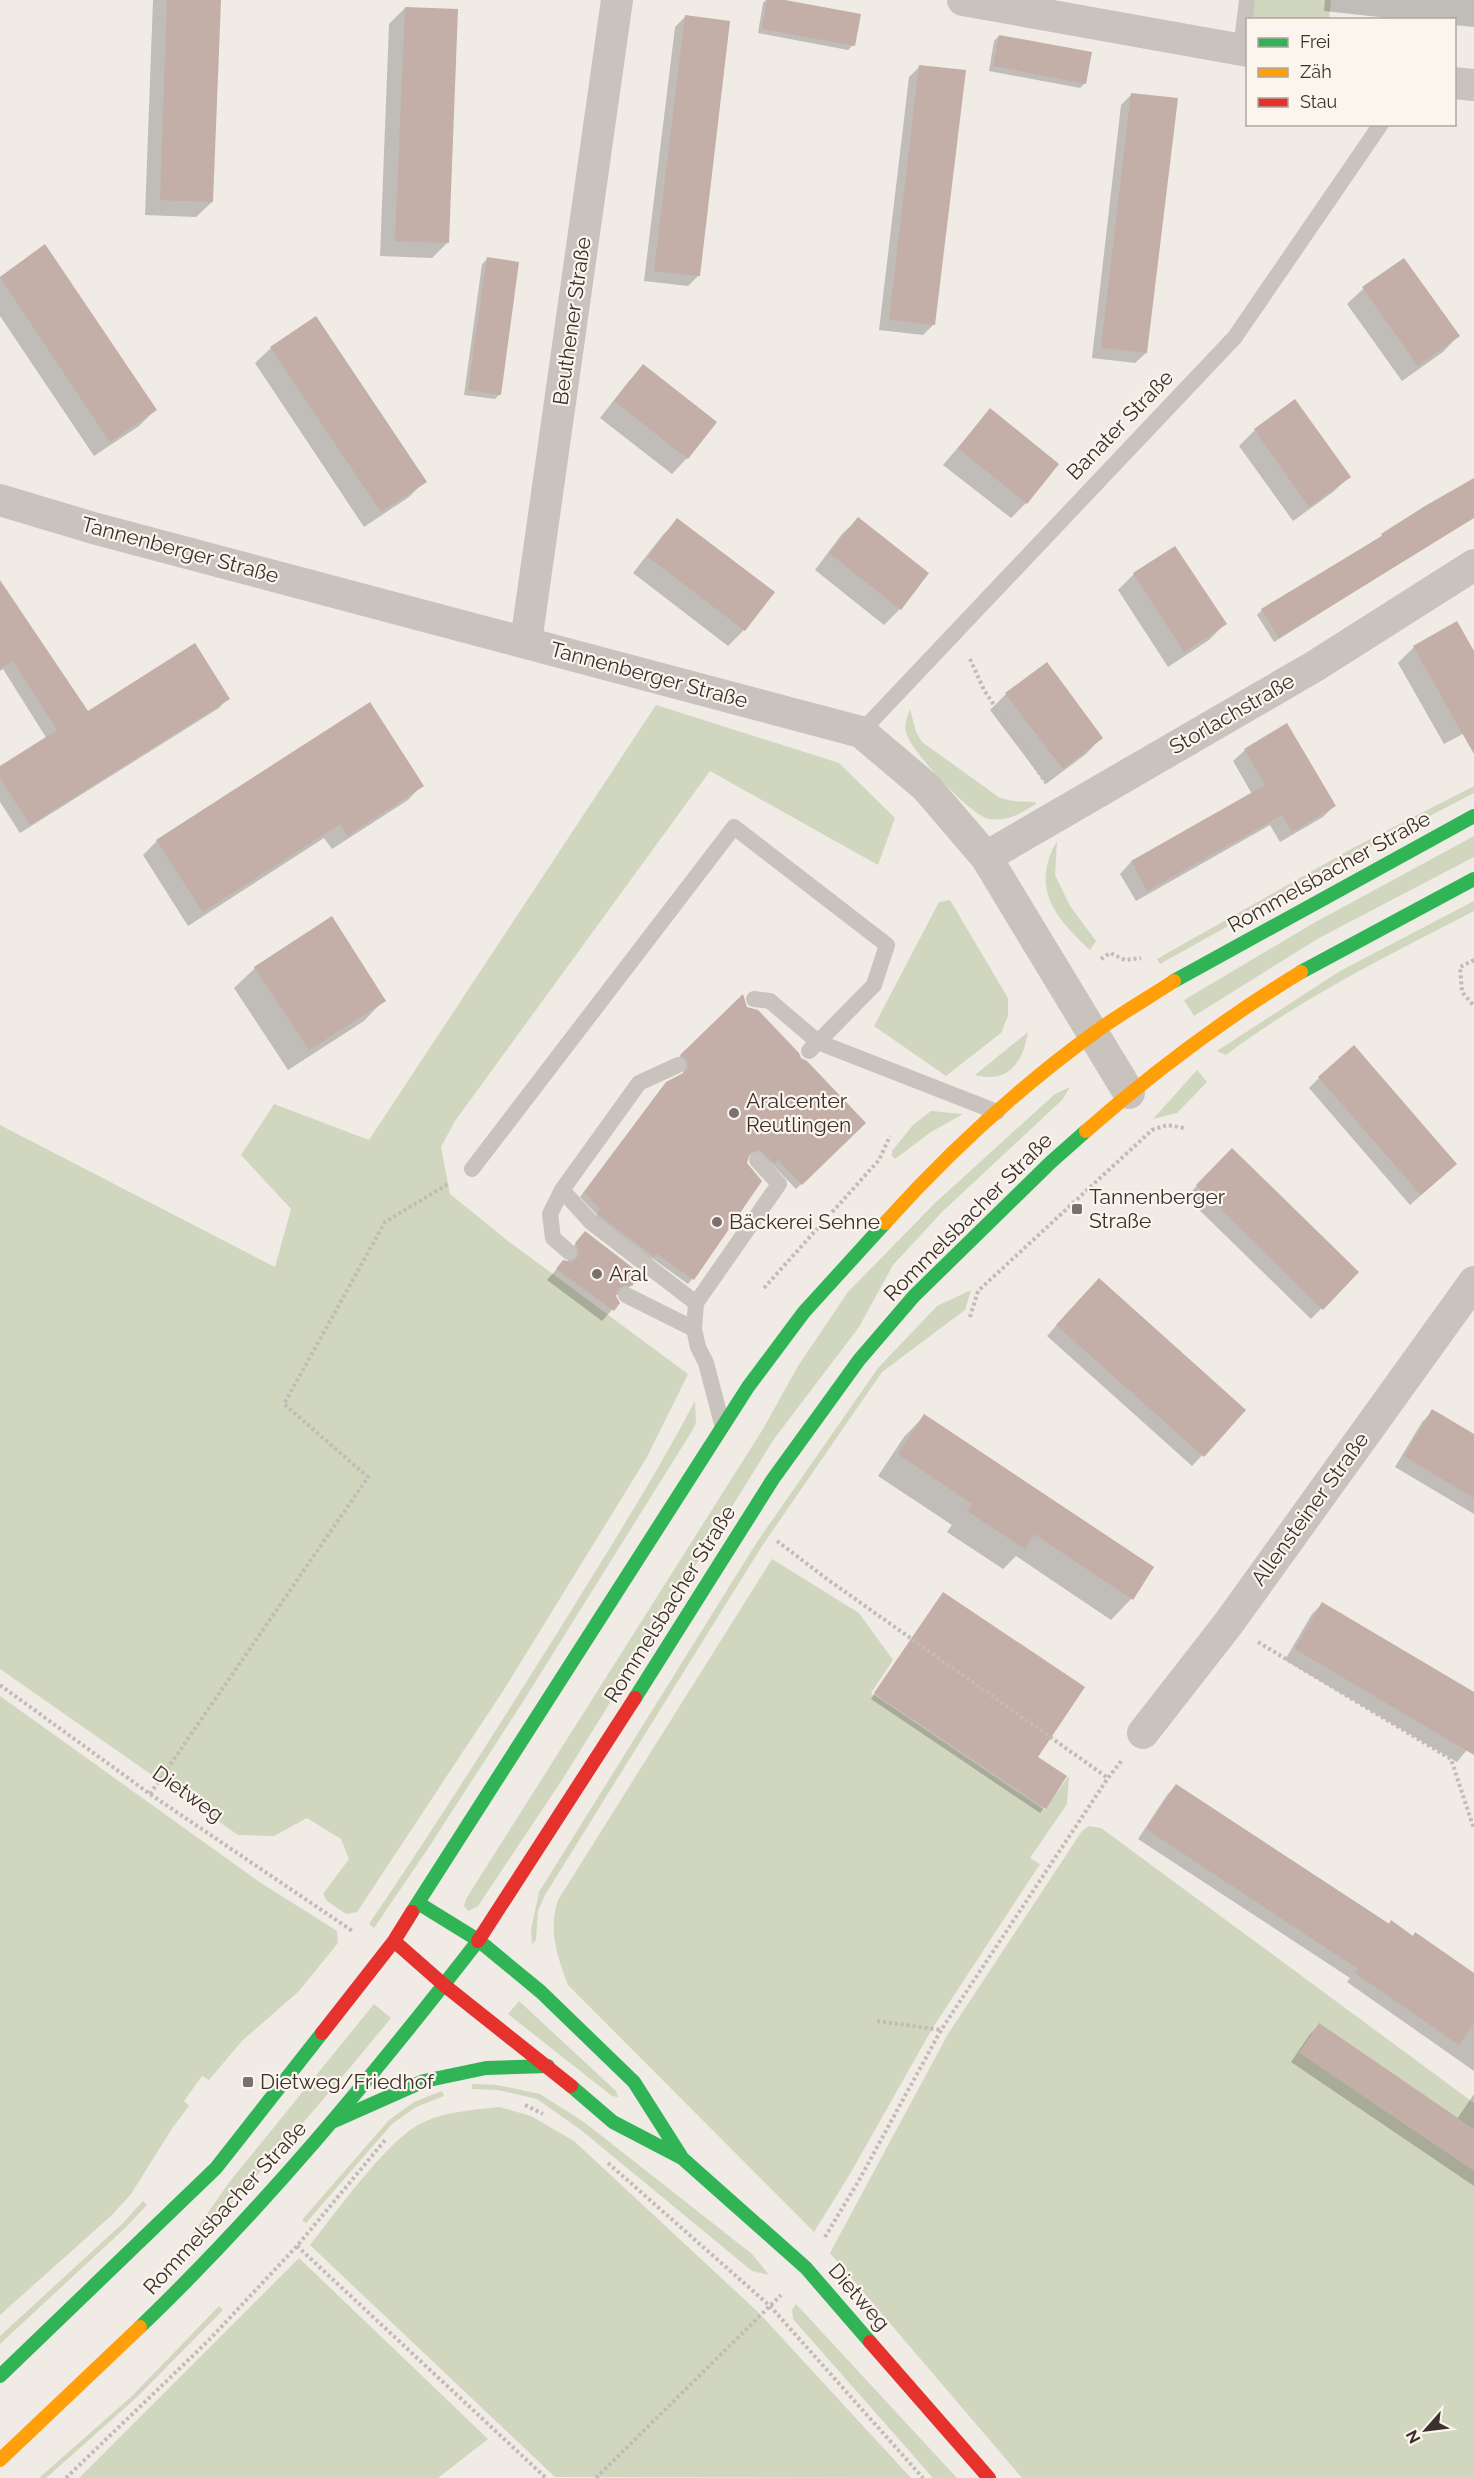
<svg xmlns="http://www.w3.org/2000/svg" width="1474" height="2478" viewBox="0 0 1474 2478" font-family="Raleway,sans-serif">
  <rect width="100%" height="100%" fill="#f0ebe5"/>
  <path fill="#d1d6bf" d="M 1249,0 L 1331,0 L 1329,19 L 1248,20 Z
    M 656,705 L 839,763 L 895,818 L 878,865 L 710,771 L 455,1121 L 441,1147 L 450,1194 L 508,1241 L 688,1374 L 647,1457 L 505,1688 L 357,1912 L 346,1914 L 327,1901 L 323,1894 L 349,1859 L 341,1839 L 307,1818 L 274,1836 L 238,1835 L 0,1669 L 0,1125 L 275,1267 L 291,1209 L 241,1155 L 274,1104 L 369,1140 Z
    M 910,709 L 916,732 L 922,742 L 1000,798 L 1013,801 L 1035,802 L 1036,804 C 1021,813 1008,822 989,819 C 971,816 913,753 907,735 C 903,726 907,718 910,709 Z
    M 1474,786 L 1474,793 L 1355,855 L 1160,964 L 1157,959 L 1351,849 Z
    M 1474,836 L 1474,857 L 1319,938 L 1194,1016 L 1184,1000 L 1312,924 Z
    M 1057,841 L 1055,875 L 1070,906 L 1096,941 L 1090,950 C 1055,918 1030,888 1057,841 Z
    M 950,900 L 1008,998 L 1008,1016 L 1001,1033 L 946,1076 L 874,1026 L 939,902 Z
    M 1474,901 L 1474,911 C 1389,955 1303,997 1226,1055 L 1217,1051 L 1340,971 Z
    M 1028,1032 C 1023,1062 1009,1084 975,1075 Z
    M 1197,1070 L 1207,1082 L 1177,1113 L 1153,1119 Z
    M 1070,1087 L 1062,1100 L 942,1212 L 893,1265 L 859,1327 L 774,1439 L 562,1780 L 478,1906 L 468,1911 L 464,1906 L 466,1899 L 763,1429 L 798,1366 L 848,1292 L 935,1203 L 1055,1094 Z
    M 931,1111 L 963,1114 L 931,1132 L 895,1159 L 892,1156 L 892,1151 L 913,1125 Z
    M 971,1290 L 965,1310 L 882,1372 L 762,1546 L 545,1895 L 538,1911 L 536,1940 L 532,1944 L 531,1930 L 539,1892 L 757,1542 L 878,1368 L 937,1306 Z
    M 695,1401 L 696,1423 L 692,1431 L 524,1700 L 427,1850 L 374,1928 L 369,1924 C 435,1827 498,1727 561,1627 C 607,1552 654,1479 695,1401 Z
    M 772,1559 L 859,1613 L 893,1660 L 871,1693 L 1044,1810 L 1069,1776 L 1067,1804 L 1030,1858 L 1040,1864 L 932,2029 L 850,2174 L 814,2232 L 568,1985 C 557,1956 548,1930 558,1900 Z
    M 0,1696 L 261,1883 L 337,1931 L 338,1943 L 299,1991 L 242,2041 L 209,2080 L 202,2076 L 184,2101 L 189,2106 L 173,2127 L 131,2194 L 112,2215 L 0,2315 Z
    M 1089,1826 L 1101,1828 L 1474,2103 L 1474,2478 L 1022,2478 L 830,2253 L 948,2034 L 1082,1831 Z
    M 519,2001 L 616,2091 L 618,2097 L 612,2096 L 508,2014 Z
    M 374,2004 L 391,2018 C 325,2099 257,2177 186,2253 L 182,2252 L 182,2249 L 231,2180 Z
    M 472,2084 L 497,2085 L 540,2094 L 584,2122 L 752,2254 L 769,2275 L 752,2271 L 581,2130 L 537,2099 L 498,2090 L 472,2089 Z
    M 442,2091 L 444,2096 L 416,2107 L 392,2124 L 306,2223 L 302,2220 L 389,2120 L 414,2102 Z
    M 499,2107 L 531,2116 L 574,2141 L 759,2313 L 911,2478 L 555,2477 L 310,2245 C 336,2213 390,2135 426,2121 C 449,2111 475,2110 499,2107 Z
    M 143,2201 L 147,2205 L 124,2229 L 0,2344 L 0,2336 L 122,2224 Z
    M 299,2258 L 488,2439 L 438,2478 L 79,2478 Z
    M 796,2304 L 957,2478 L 933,2478 L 793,2319 L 792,2310 Z
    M 219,2306 L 223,2310 L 135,2399 L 46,2478 L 39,2478 L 132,2396 Z"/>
  <path fill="#0003" d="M 153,0 L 220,0 L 212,202 L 196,217 L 145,215 Z
    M 766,0 L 777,0 L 853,45 L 848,50 L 758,33 L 763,3 Z
    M 1325,0 L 1474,0 L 1474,27 L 1454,25 L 1454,20 L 1407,20 L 1324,11 Z
    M 405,8 L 448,242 L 432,258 L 380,256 L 389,24 Z
    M 685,17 L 699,275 L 688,286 L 644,281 L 675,27 Z
    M 999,36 L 1085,83 L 1080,88 L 989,71 L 994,41 Z
    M 920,66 L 933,325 L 923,335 L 879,330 L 909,77 Z
    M 1132,94 L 1146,353 L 1135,363 L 1092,358 L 1121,105 Z
    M 45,246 L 155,410 L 139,426 L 94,456 L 0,316 L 0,277 Z
    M 487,259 L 500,394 L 495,399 L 464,395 L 482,264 Z
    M 1363,289 L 1458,336 L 1443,352 L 1402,381 L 1347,304 Z
    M 271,348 L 425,481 L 409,497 L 364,527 L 255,363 Z
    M 643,366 L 687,458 L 672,474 L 600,418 L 628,382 Z
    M 990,410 L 1026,503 L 1011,518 L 943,465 Z
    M 1255,430 L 1349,477 L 1333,492 L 1293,521 L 1239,446 Z
    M 1474,479 L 1474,517 L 1274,642 L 1257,615 L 1262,610 Z
    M 858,519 L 900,609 L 884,625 L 815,570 L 842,534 Z
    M 677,520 L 773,592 L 744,630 L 728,646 L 633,573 L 662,536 Z
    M 1174,548 L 1225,624 L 1209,640 L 1168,667 L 1118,590 L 1134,574 Z
    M 0,610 L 87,713 L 228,698 L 219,708 L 20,833 L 0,802 L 0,768 L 47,739 L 3,669 L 0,671 Z
    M 1414,647 L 1474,654 L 1474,728 L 1444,744 L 1398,663 Z
    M 1006,694 L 1101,738 L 1086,754 L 1046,784 L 990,710 Z
    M 1245,750 L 1334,806 L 1323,817 L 1280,842 L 1270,825 L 1136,901 L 1120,874 L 1131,862 L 1252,794 L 1233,761 Z
    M 422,785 L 408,800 L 332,849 L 324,838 L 188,926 L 143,855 L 157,841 Z
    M 255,968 L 384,1000 L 364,1021 L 288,1070 L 234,988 Z
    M 742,997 L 746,1008 L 864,1123 L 796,1189 L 772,1164 L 769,1168 L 755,1154 L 748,1156 L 692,1279 L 688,1284 L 652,1258 L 648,1261 L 594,1219 L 597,1215 L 580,1197 L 661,1089 L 683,1075 L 683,1066 L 676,1060 Z
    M 1319,1078 L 1445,1174 L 1410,1205 L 1309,1088 Z
    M 1232,1150 L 1357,1272 L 1311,1319 L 1186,1197 Z
    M 585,1233 L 631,1285 L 621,1296 L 613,1294 L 618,1303 L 602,1321 L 547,1280 L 563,1262 L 569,1263 L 566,1255 Z
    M 1088,1290 L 1244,1410 L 1192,1466 L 1047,1336 Z
    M 1433,1411 L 1474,1436 L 1474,1514 L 1395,1467 L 1422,1422 Z
    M 924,1416 L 1152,1567 L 1131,1599 L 1111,1620 L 1016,1556 L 1003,1569 L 947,1532 L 952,1525 L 878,1476 L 904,1437 Z
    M 943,1594 L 1036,1757 L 1044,1808 L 1040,1813 L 871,1699 Z
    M 1322,1604 L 1474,1694 L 1474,1741 L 1457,1762 L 1285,1660 L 1312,1614 Z
    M 1176,1785 L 1474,1979 L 1474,2071 L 1347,1982 L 1350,1978 L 1138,1839 L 1167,1795 Z
    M 1319,2025 L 1457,2119 L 1474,2094 L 1474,2186 L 1291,2062 L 1310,2034 Z"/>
  <path fill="#c3afa7" d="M 167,0 L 221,0 L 213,202 L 160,200 Z
    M 767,0 L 785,0 L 861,14 L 855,46 L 762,29 Z
    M 405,7 L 458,9 L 449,243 L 395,241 Z
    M 685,15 L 730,21 L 700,276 L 654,271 Z
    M 999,35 L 1092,52 L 1086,84 L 993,66 Z
    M 919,65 L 966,70 L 935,325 L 889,320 Z
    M 1131,93 L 1178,98 L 1147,353 L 1101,348 Z
    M 45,244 L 157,410 L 110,442 L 0,277 Z
    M 487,257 L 519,262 L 501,395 L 468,390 Z
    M 1404,258 L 1460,336 L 1418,366 L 1362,287 Z
    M 316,316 L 427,482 L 381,512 L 270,347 Z
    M 643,364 L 717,422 L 688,459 L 614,401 Z
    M 1295,399 L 1351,477 L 1309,507 L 1254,429 Z
    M 990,408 L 1059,464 L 1027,504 L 958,448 Z
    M 1474,478 L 1474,518 L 1279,638 L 1261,609 L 1382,536 L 1381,534 L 1425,506 Z
    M 858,517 L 929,573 L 901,610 L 829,553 Z
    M 677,518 L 775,592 L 745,631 L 648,557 Z
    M 1175,546 L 1227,624 L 1184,652 L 1133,573 Z
    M 0,580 L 88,711 L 195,643 L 230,699 L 30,825 L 0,778 L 0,766 L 57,730 L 13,661 L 0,669 Z
    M 1457,621 L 1474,651 L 1474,754 L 1413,646 Z
    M 1047,662 L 1103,738 L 1063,769 L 1005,693 Z
    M 370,702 L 424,786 L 347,836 L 340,824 L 203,912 L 156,840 Z
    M 1287,723 L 1336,806 L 1292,832 L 1282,815 L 1147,891 L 1131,861 L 1265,785 L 1244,749 Z
    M 332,916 L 386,1001 L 309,1050 L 254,967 Z
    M 743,994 L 747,1007 L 758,1010 L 799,1053 L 801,1058 L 807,1061 L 866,1123 L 802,1185 L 778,1160 L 775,1164 L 760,1150 L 750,1153 L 747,1163 L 762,1181 L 694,1280 L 657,1254 L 654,1257 L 599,1215 L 597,1213 L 600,1209 L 584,1192 L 666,1082 L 687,1071 L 688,1061 L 680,1055 Z
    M 1354,1045 L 1457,1164 L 1421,1195 L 1318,1077 Z
    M 1232,1148 L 1359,1272 L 1323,1310 L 1196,1185 Z
    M 585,1231 L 641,1274 L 632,1286 L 625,1285 L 617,1290 L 616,1296 L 620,1303 L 614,1311 L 556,1269 L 563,1260 L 572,1262 L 577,1258 L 579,1249 L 575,1243 Z
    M 1099,1278 L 1246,1410 L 1204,1457 L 1056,1325 Z
    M 1432,1409 L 1474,1434 L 1474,1498 L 1404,1456 Z
    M 924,1414 L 1154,1567 L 1133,1600 L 1034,1534 L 1025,1549 L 967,1511 L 972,1504 L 898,1454 Z
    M 943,1592 L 1085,1687 L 1038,1757 L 1067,1776 L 1046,1809 L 874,1693 Z
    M 1322,1602 L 1474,1692 L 1474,1755 L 1295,1649 Z
    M 1176,1784 L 1389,1924 L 1391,1920 L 1413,1936 L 1415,1932 L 1474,1973 L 1474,2023 L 1459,2045 L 1355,1973 L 1358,1969 L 1146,1829 Z
    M 1319,2023 L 1474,2129 L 1474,2171 L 1299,2053 Z"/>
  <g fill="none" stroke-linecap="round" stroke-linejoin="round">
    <path stroke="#c2bbb6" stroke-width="4" stroke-dasharray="3 3" stroke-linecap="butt" d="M 970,659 L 984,690 L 1046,783
      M 1101,959 L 1110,953 L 1125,960 L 1141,958
      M 1474,960 L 1460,967 L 1462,992 L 1474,1006
      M 764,1288 L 879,1160 L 890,1136
      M 970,1317 L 978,1291 L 1152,1130 L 1167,1125 L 1184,1128
      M 777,1541 L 827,1579 L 1108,1778
      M 1258,1642 L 1451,1759 L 1474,1829
      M 0,1685 L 150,1794 L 354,1932
      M 150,1794 L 368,1477 L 284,1404 L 385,1222 L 448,1184
      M 877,2021 L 941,2030
      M 525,2105 L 543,2114
      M 608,2163 L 770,2306 L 923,2478
      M 825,2237 L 858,2182 L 941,2030 L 1108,1778 L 1122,1760
      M 297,2246 L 546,2478
      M 66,2478 L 207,2342 L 297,2246 L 386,2139
      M 596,2478 L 781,2295"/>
    <path stroke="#c9c3be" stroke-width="16" d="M 1241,50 L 1247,0
      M 861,732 L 1235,337 L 1381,124
      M 809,1051 L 818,1042 L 997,1112
      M 472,1169 L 734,827 L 887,945 L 874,985 L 818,1042 L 770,1001 L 754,999
      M 562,1190 L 592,1223 L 696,1303
      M 569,1252 L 553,1238 L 550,1214 L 562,1190 L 639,1083 L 678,1065
      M 626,1295 L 694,1329
      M 722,1424 L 706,1363 L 698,1347 L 694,1329 L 696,1303 L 779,1184 L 757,1160"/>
    <path stroke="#c9c3be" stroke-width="32" d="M 963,0 L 1248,51
      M 1454,83 L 1474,85
      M 0,500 L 93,528 L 861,732 L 926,787 L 986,857 L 1129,1093
      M 526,642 L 617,0
      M 986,857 L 1315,666 L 1474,565
      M 1143,1733 L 1228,1624 L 1474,1282"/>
    <path stroke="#30b455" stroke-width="14" d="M 1301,972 L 1474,879
      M 1174,981 L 1474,816
      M 635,1698 L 773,1479 L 859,1360 L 914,1296 L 1051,1162 L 1086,1131
      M 418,1903 L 478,1940 L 541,1992 L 634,2082 L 681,2156
      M 412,1912 L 748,1387 L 804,1312 L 885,1223
      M 571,2086 L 613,2122 L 682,2158 L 806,2268 L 870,2342
      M 334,2121 L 424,2081 L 486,2068 L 548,2066
      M 140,2327 C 264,2208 373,2076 478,1941
      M 0,2376 L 216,2168 L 322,2033"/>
    <path stroke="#ff9f0a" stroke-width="14" d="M 1086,1131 C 1153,1072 1224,1019 1301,972
      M 885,1223 C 946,1155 1020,1087 1094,1033 C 1120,1014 1148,998 1174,981
      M 0,2460 L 140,2327"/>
    <path stroke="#e5322d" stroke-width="14" d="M 394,1941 L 444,1985 L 571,2086
      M 478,1941 L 635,1698
      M 322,2033 L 394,1941 L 412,1912
      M 870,2342 L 989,2478"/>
  </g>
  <g fill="#7a716c" stroke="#fbf5ee" stroke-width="2">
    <circle cx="734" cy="1113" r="6"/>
    <rect x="1071" y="1203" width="12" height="12" rx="3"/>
    <circle cx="717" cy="1222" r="6"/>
    <circle cx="597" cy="1274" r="6"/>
    <rect x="242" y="2076" width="12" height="12" rx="3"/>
  </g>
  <g text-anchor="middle" stroke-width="4.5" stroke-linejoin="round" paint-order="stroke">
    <g font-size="21" fill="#3b302b" stroke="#fbf5ee">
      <text transform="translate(572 321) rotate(-82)" y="7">Beuthener Straße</text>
      <text transform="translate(1120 425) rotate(-46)" y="7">Banater Straße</text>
      <text transform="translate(180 550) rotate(15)" y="7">Tannenberger Straße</text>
      <text transform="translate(649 675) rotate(15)" y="7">Tannenberger Straße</text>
      <text transform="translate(1232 714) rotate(-30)" y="7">Storlachstraße</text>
      <text transform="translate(1329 872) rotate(-29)" y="7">Rommelsbacher Straße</text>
      <text transform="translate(968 1217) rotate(-45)" y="7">Rommelsbacher Straße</text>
      <text transform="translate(1310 1509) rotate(-54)" y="7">Allensteiner Straße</text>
      <text transform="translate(670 1604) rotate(-58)" y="7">Rommelsbacher Straße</text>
      <text transform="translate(188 1794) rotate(35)" y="7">Dietweg</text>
      <text transform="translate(225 2208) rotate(-47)" y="7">Rommelsbacher Straße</text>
      <text transform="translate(859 2297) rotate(49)" y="7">Dietweg</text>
    </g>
    <g font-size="21" fill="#3b302b" stroke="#fbf5ee" text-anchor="start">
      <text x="746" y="1108">Aralcenter<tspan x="746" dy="24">Reutlingen</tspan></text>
      <text x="1089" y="1204">Tannenberger<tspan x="1089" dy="24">Straße</tspan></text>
      <text x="729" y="1229">Bäckerei Sehne</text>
      <text x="609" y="1281">Aral</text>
      <text x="260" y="2089">Dietweg/Friedhof</text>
    </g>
  </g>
  <rect x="1246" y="18" width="210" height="108" fill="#fbf5ee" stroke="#aea6a0" stroke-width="1.5"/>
  <rect x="1258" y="38" width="30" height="9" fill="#30b455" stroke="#aea6a0" stroke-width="1.5"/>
  <text x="1300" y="48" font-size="18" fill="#3b302b">Frei</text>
  <rect x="1258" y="68" width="30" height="9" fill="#ff9f0a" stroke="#aea6a0" stroke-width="1.5"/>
  <text x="1300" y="78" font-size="18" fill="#3b302b">Zäh</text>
  <rect x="1258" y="98" width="30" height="9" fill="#e5322d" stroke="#aea6a0" stroke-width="1.5"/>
  <text x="1300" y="108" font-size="18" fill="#3b302b">Stau</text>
  <g transform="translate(1426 2430) rotate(242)" stroke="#fbf5ee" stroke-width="4.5" paint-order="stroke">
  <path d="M0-4.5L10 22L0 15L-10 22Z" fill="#3b302b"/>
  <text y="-9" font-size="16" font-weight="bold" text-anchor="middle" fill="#3b302b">N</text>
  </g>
</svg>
